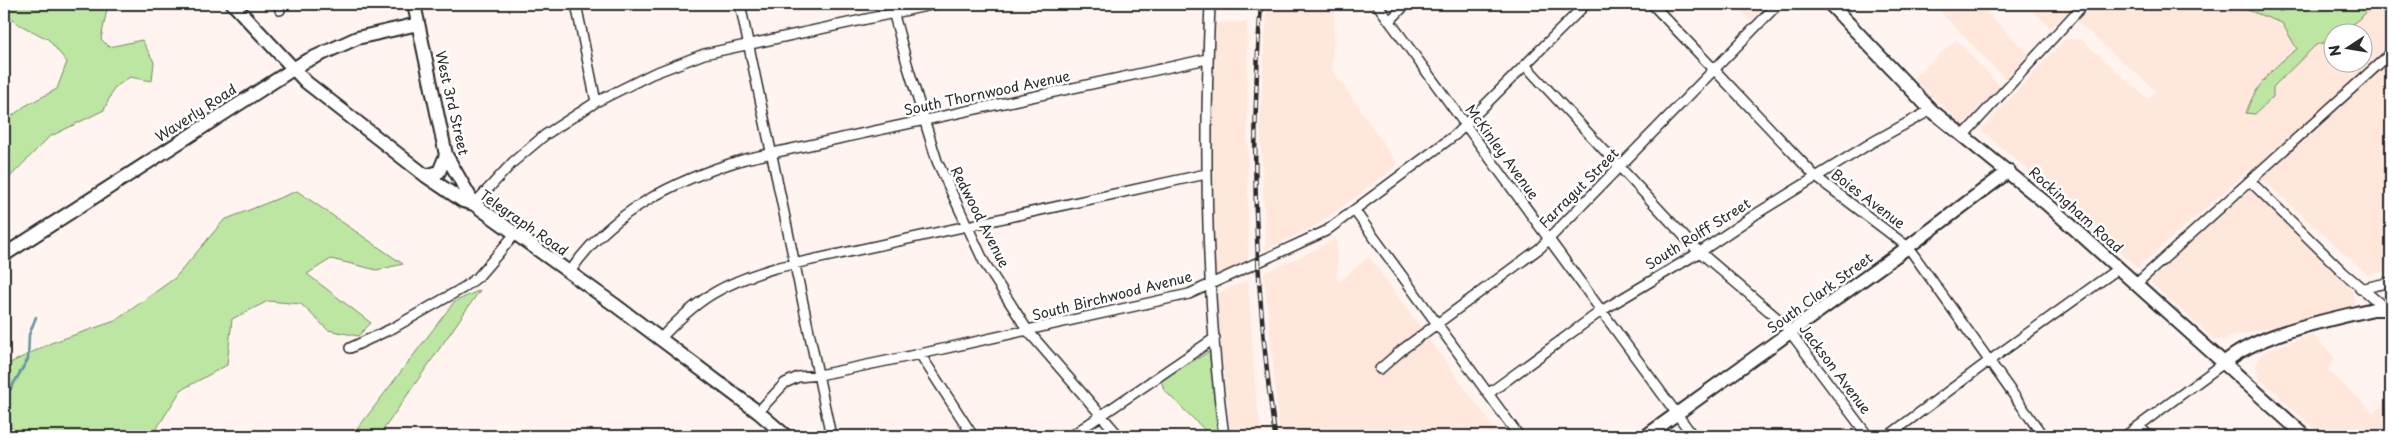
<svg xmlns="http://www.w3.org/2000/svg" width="2395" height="440" viewBox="0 0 2395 440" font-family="'Playpen Sans',sans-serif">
  <rect width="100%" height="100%" fill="#fff4ef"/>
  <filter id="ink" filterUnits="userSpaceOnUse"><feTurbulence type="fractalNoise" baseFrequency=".02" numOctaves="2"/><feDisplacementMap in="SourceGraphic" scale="10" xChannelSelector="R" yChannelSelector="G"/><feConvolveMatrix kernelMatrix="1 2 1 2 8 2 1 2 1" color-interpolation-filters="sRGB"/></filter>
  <g filter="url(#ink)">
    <path fill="#ffe7dc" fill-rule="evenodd" d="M 1267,4 L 1335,4 L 1332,69 L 1398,165 L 1317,225 L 1266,250 L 1260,125 Z
      M 1735,4 L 1768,4 L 1751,21 Z
      M 1933,4 L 1995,4 L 1987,13 L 2029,54 L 2005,79 Z
      M 2026,4 L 2391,4 L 2391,270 L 2368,275 L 2268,184 L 2249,170 L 2137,268 L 2063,199 L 1981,130 L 2064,40 L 2081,39 L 2148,99 L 2156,91 L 2067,13 L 2051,28 ZM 2332,32 L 2362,32 L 2362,62 L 2332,62 Z
      M 1247,22 L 1248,260 L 1215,277 L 1211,190 L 1213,23 Z
      M 1956,40 L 2000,86 L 1963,125 L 1913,78 Z
      M 2248,188 L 2353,291 L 2354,306 L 2216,341 L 2150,282 Z
      M 1336,237 L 1338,282 L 1369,257 L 1500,436 L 1280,436 L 1264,273 L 1311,252 Z
      M 1248,280 L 1256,397 L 1262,436 L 1231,436 L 1216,294 Z
      M 2313,335 L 2335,358 L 2327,370 L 2373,412 L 2391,400 L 2391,436 L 2322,436 L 2259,378 L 2256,366 L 2260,356 L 2265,351 Z"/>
    <path fill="#bde6a2" stroke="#748866" d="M 4,4 L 29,4 L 35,6 L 40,4 L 108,4 L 101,39 L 109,47 L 142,40 L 154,62 L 152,81 L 130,77 L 114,88 L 104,110 L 49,137 L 4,183 L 4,122 L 25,106 L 57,89 L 67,62 L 48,39 L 18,24 L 4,11 Z
      M 2248,4 L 2271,4 L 2280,12 L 2295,4 L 2363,4 L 2366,13 L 2343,32 L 2332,32 L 2332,40 L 2316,45 L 2273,87 L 2273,97 L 2255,114 L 2246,113 C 2254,87 2275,65 2297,49 L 2282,23 L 2245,9 Z
      M 297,191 L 403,264 L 377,270 L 331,259 L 307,274 L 371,323 L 358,336 L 328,330 L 301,304 L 268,301 L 232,319 L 227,365 L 181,390 L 152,436 L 4,436 L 4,366 L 51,343 L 115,321 L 175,278 L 224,220 Z
      M 480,290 L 379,436 L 352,436 L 454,302 Z
      M 1210,351 L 1219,436 L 1211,436 L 1164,390 L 1161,380 Z"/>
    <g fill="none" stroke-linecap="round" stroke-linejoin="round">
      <path stroke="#65939e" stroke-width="2.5" d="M 11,436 L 7,395 L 28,359 L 29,335 L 36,317"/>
      <defs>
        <path id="street" d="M 576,4 L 596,102
          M 740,4 L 831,436
          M 891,4 L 908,67 L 937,161 L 984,262 L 1028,331 L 1119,436
          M 1210,4 C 1204,148 1205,293 1224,436
          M 1377,4 L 1693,436
          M 1652,4 L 1816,177 L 1908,247 L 2043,436
          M 280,10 L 282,4
          M 1390,21 L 1406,4
          M 1525,65 L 1694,247 L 1784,324 L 1868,436
          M 1963,136 L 2084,4
          M 2250,181 L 2344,273 L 2385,308
          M 474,204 L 513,162 L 545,135 L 596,102 L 652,74 L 704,54 L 936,4
          M 1354,210 L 1519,436
          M 569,273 C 611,211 675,180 745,159 L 1207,59
          M 2136,284 L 2391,53
          M 2360,289 L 2391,282
          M 660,339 C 698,298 722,284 775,268 L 1206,174
          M 350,348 L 393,328 L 463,288 L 478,277 L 515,234
          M 920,354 L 973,436
          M 1380,369 L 1403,349 L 1540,248 L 1778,4
          M 1488,394 L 1601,311 L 1700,252 L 1756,214 L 1871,143 L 1931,110
          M 758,412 L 785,383 L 798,377 L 819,375 L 920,354 L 1189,294 L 1326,231 L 1455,135 L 1586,4
          M 2140,426 L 2148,436
          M 1071,436 L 1215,338
          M 1888,436 L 1989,361 L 2119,268
          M 2125,436 L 2224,363"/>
        <path id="secondary" d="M 233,4 L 306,82 L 426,176 L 463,201 L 474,204 L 615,305 L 758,412 L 786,436
          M 414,4 L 446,155 L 474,204
          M 1830,4 L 1931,110 L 2047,204 L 2305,436
          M 426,176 L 439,172 L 446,155
          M 4,255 L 304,62 L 357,38 L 418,24
          M 2224,363 C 2258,333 2329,320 2373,309 L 2391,309
          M 1646,436 L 1908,247 L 2009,171"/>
      </defs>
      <use href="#street" stroke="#2b2b2b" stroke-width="12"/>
      <use href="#secondary" stroke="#2b2b2b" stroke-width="16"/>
      <use href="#street" stroke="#fff" stroke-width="9"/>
      <use href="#secondary" stroke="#fff" stroke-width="12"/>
      <defs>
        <path id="rail" d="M 1261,4 C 1250,147 1255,294 1275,436"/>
      </defs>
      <use href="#rail" stroke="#2b2b2b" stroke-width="4.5"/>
      <use href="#rail" stroke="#fff" stroke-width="2.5" stroke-dasharray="8" stroke-linecap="butt"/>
    </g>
  </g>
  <g text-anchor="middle" stroke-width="5" stroke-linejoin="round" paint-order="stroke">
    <g font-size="14" fill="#2b2b2b" stroke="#fff">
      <text transform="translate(987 93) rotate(-12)" y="5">South Thornwood Avenue</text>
      <text transform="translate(452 103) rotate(77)" y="5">West 3rd Street</text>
      <text transform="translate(196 113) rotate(-33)" y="5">Waverly Road</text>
      <text transform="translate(1502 152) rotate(54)" y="5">McKinley Avenue</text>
      <text transform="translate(1579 188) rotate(-45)" y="5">Farragut Street</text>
      <text transform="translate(1868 199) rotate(37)" y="5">Boies Avenue</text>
      <text transform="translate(2076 210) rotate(42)" y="5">Rockingham Road</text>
      <text transform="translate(980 217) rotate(63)" y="5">Redwood Avenue</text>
      <text transform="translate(524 223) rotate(35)" y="5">Telegraph Road</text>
      <text transform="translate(1698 234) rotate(-32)" y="5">South Rolff Street</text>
      <text transform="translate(1820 293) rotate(-36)" y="5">South Clark Street</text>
      <text transform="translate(1112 296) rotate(-14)" y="5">South Birchwood Avenue</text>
      <text transform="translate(1835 369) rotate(53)" y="5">Jackson Avenue</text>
    </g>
  </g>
  <rect width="2395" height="440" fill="none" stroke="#fff" stroke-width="20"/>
  <rect x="10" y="10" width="2375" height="420" fill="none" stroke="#2b2b2b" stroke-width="2" filter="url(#ink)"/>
  <g transform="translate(2348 48) rotate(258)"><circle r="24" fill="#ffffff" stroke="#aaaaaa"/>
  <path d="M0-4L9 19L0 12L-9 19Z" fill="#2b2b2b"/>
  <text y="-8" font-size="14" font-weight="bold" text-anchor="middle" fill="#2b2b2b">N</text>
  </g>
</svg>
